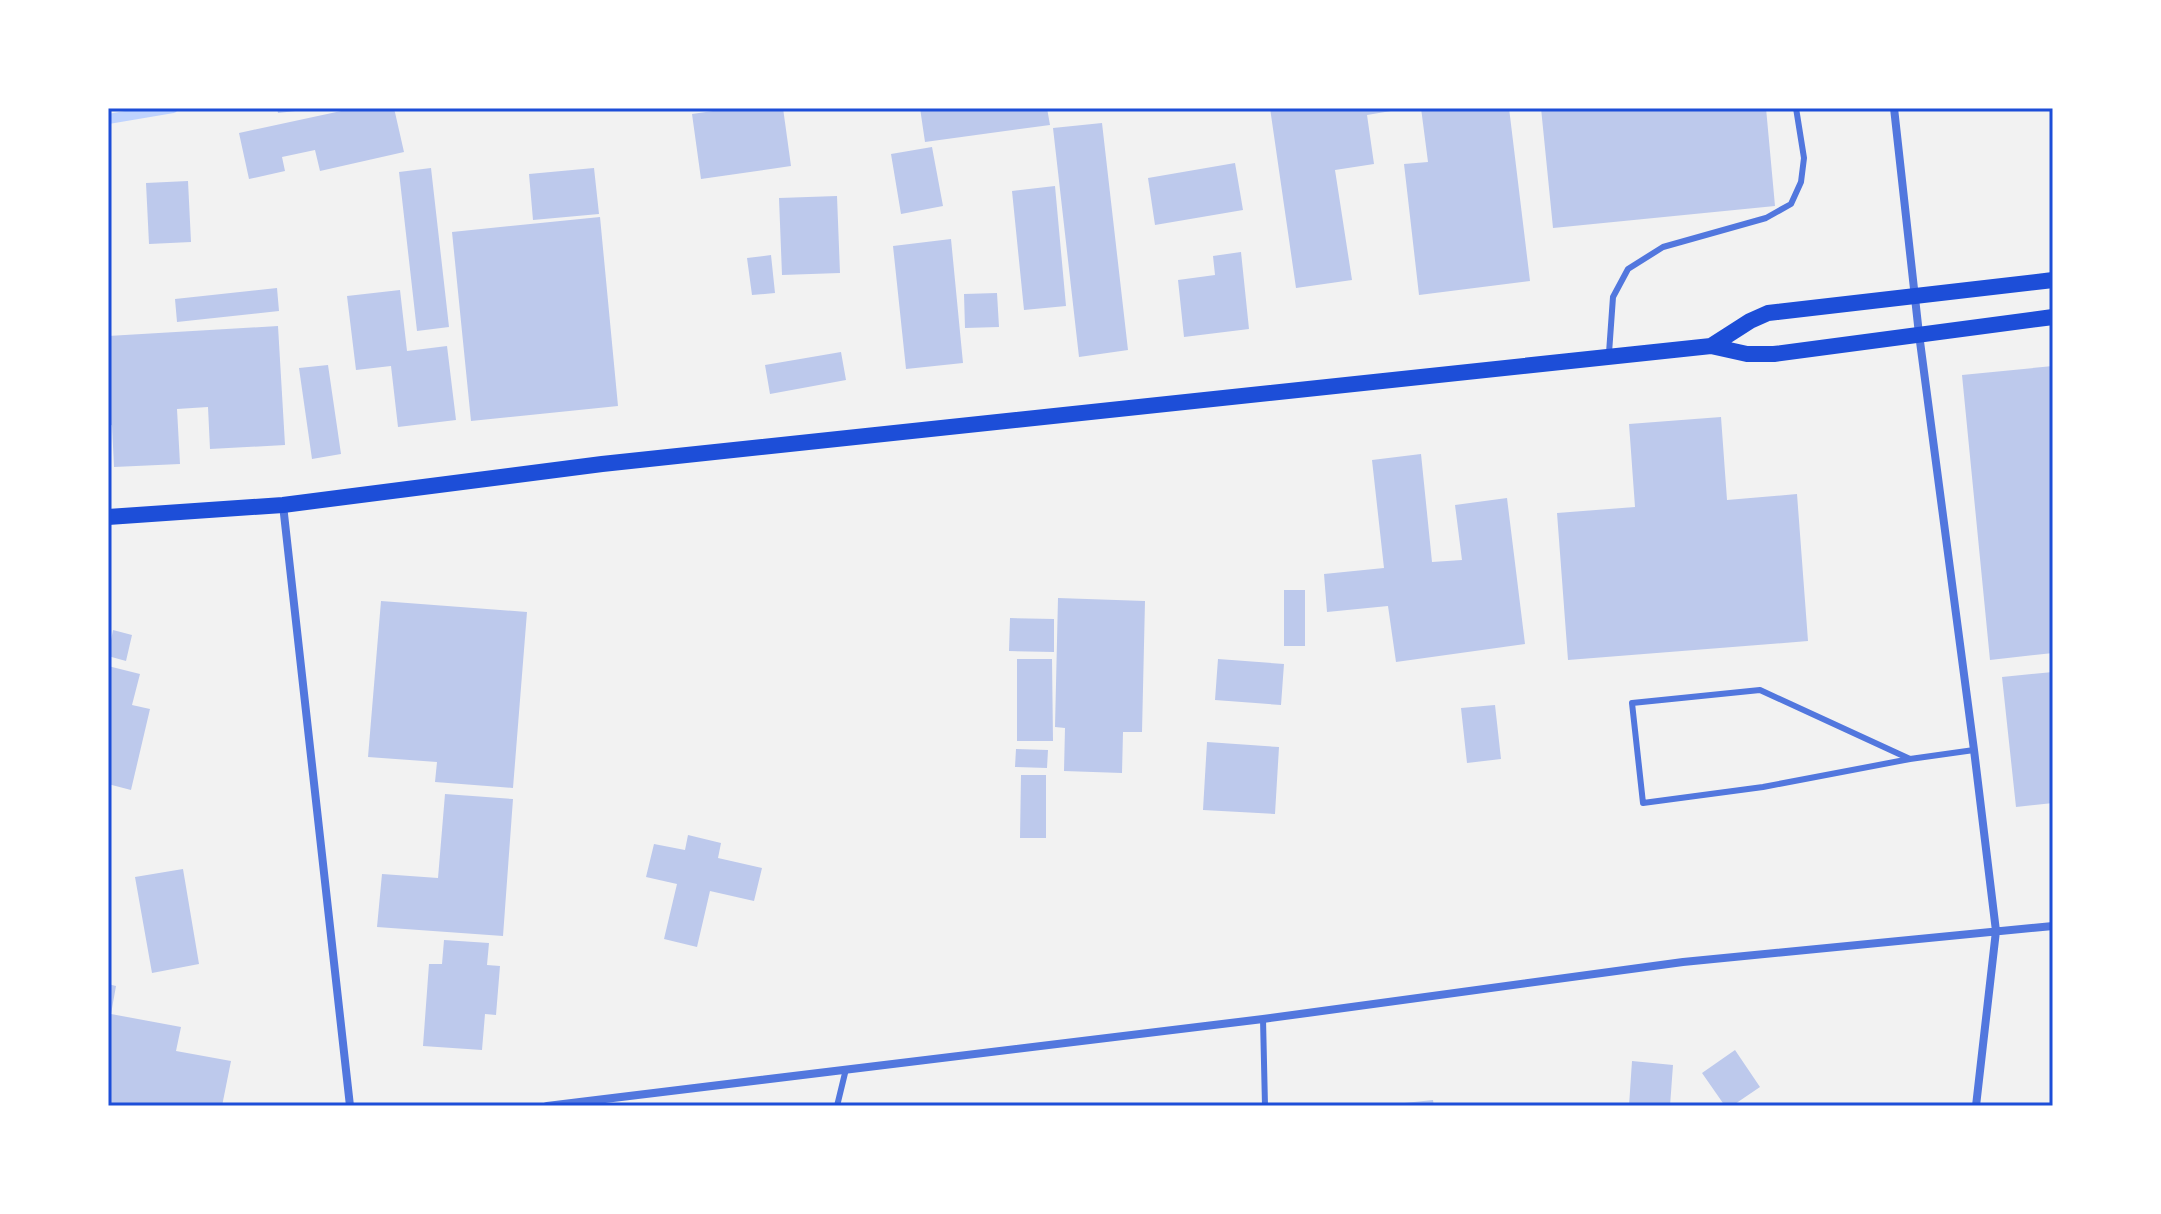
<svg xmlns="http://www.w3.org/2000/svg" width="2161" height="1214" viewBox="0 0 2161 1214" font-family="'Playfair Display',serif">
  <rect width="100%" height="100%" fill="#f2f2f2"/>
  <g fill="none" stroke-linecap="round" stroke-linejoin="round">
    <path stroke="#bfd3fe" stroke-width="10" d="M 108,119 L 173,108"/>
  </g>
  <path fill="#bdc9ec" d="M 277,108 L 304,108 L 304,110 L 278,113 Z
    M 355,108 L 394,108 L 404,152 L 320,171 L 315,150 L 282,157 L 285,171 L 249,179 L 239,133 Z
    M 734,108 L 783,108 L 791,166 L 701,179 L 692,114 Z
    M 920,108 L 1047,108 L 1050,125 L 925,142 Z
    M 1270,108 L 1397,108 L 1397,110 L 1367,115 L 1374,164 L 1335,170 L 1352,280 L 1296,288 Z
    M 1421,108 L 1509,108 L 1530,281 L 1419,295 L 1404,164 L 1428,162 Z
    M 1541,108 L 1766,108 L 1775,206 L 1553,228 Z
    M 1102,123 L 1128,350 L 1079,357 L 1053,128 Z
    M 932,147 L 943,206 L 901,214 L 891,154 Z
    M 1235,163 L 1243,210 L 1155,225 L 1148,178 Z
    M 431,168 L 449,327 L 417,331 L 399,172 Z
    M 594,168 L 599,214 L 533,220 L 529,174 Z
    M 188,181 L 191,242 L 149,244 L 146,183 Z
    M 1055,186 L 1066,306 L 1024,310 L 1012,191 Z
    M 837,196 L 840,273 L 782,275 L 779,198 Z
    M 600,217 L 618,406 L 471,421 L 452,232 Z
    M 951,239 L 963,363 L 906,369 L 893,246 Z
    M 1241,252 L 1249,329 L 1184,337 L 1178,280 L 1215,275 L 1213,256 Z
    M 771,255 L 775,293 L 752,295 L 747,258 Z
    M 277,288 L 279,311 L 177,322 L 175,299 Z
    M 400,290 L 407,351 L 447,346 L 456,420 L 398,427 L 391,366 L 356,370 L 347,296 Z
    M 997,293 L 999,327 L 965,328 L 964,294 Z
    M 278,326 L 285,445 L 210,449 L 208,407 L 177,409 L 180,464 L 114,467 L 112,425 L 108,426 L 108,336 Z
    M 841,352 L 846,380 L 770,394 L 765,365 Z
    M 328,365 L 341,454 L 312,459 L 299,368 Z
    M 2053,366 L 2053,653 L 1990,660 L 1962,375 Z
    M 1721,417 L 1727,500 L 1797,494 L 1808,641 L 1568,660 L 1557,513 L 1635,507 L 1629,424 Z
    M 1421,454 L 1432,562 L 1462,560 L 1455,505 L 1507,498 L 1525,644 L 1396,662 L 1388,606 L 1327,612 L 1324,574 L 1384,568 L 1372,460 Z
    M 1284,590 L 1305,590 L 1305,646 L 1284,646 Z
    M 1058,598 L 1145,601 L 1142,732 L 1123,732 L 1122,773 L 1064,771 L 1065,728 L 1055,727 Z
    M 381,601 L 527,612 L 513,788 L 435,782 L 437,762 L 368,757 Z
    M 1010,618 L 1054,619 L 1054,652 L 1009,651 Z
    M 113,630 L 132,635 L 126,661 L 108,656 Z
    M 1017,659 L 1052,659 L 1053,741 L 1017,741 Z
    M 1218,659 L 1284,664 L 1281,705 L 1215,700 Z
    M 108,666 L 140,674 L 132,705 L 150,709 L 131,790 L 108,784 Z
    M 2053,672 L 2053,803 L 2016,807 L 2002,677 Z
    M 1495,705 L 1501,759 L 1467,763 L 1461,708 Z
    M 1207,742 L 1279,747 L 1275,814 L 1203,810 Z
    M 1016,749 L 1048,750 L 1047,768 L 1015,767 Z
    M 1021,775 L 1046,775 L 1046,838 L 1020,838 Z
    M 445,794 L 513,799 L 503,936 L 377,927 L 382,874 L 438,878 Z
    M 688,835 L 721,843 L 718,858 L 762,868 L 754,901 L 710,891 L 697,947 L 664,939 L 677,884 L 646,877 L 654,844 L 685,850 Z
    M 183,869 L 199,964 L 152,973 L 135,877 Z
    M 444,940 L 489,943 L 487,965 L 500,966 L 496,1015 L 485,1014 L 482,1050 L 423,1046 L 429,964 L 442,964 Z
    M 108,984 L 116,986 L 111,1014 L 181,1027 L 176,1051 L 231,1061 L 222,1106 L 108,1106 Z
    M 1735,1050 L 1760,1087 L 1732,1106 L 1725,1106 L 1702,1073 Z
    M 1632,1061 L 1673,1065 L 1670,1106 L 1629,1106 Z
    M 1433,1100 L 1434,1106 L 1395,1106 L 1395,1104 Z"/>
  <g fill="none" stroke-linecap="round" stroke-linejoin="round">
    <path stroke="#5277de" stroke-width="6" d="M 1609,353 L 1613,297 L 1628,269 L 1663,247 L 1766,218 L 1791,204 L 1801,182 L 1804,158 L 1796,108
      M 1910,759 L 1760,690 L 1632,703 L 1643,803 L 1763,787 L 1910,759 L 1974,750
      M 1263,1019 L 1265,1106
      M 837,1106 L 846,1069"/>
    <path stroke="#5277de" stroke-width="8" d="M 1894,108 L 1919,334 L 1974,750 L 1996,931 L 1976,1106
      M 283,505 L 350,1106
      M 547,1106 L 1263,1019 L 1683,962 L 2053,926"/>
    <path stroke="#1d4ed8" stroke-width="16" d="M 1711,346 L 1750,321 L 1768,313 L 2053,280
      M 108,517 L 283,505 L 602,464 L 1711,346 L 1747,354 L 1774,354 L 2053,317"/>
  </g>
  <rect width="2161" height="1214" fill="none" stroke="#ffffff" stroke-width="220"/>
  <rect x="110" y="110" width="1941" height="994" fill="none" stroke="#1d4ed8" stroke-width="3"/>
</svg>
